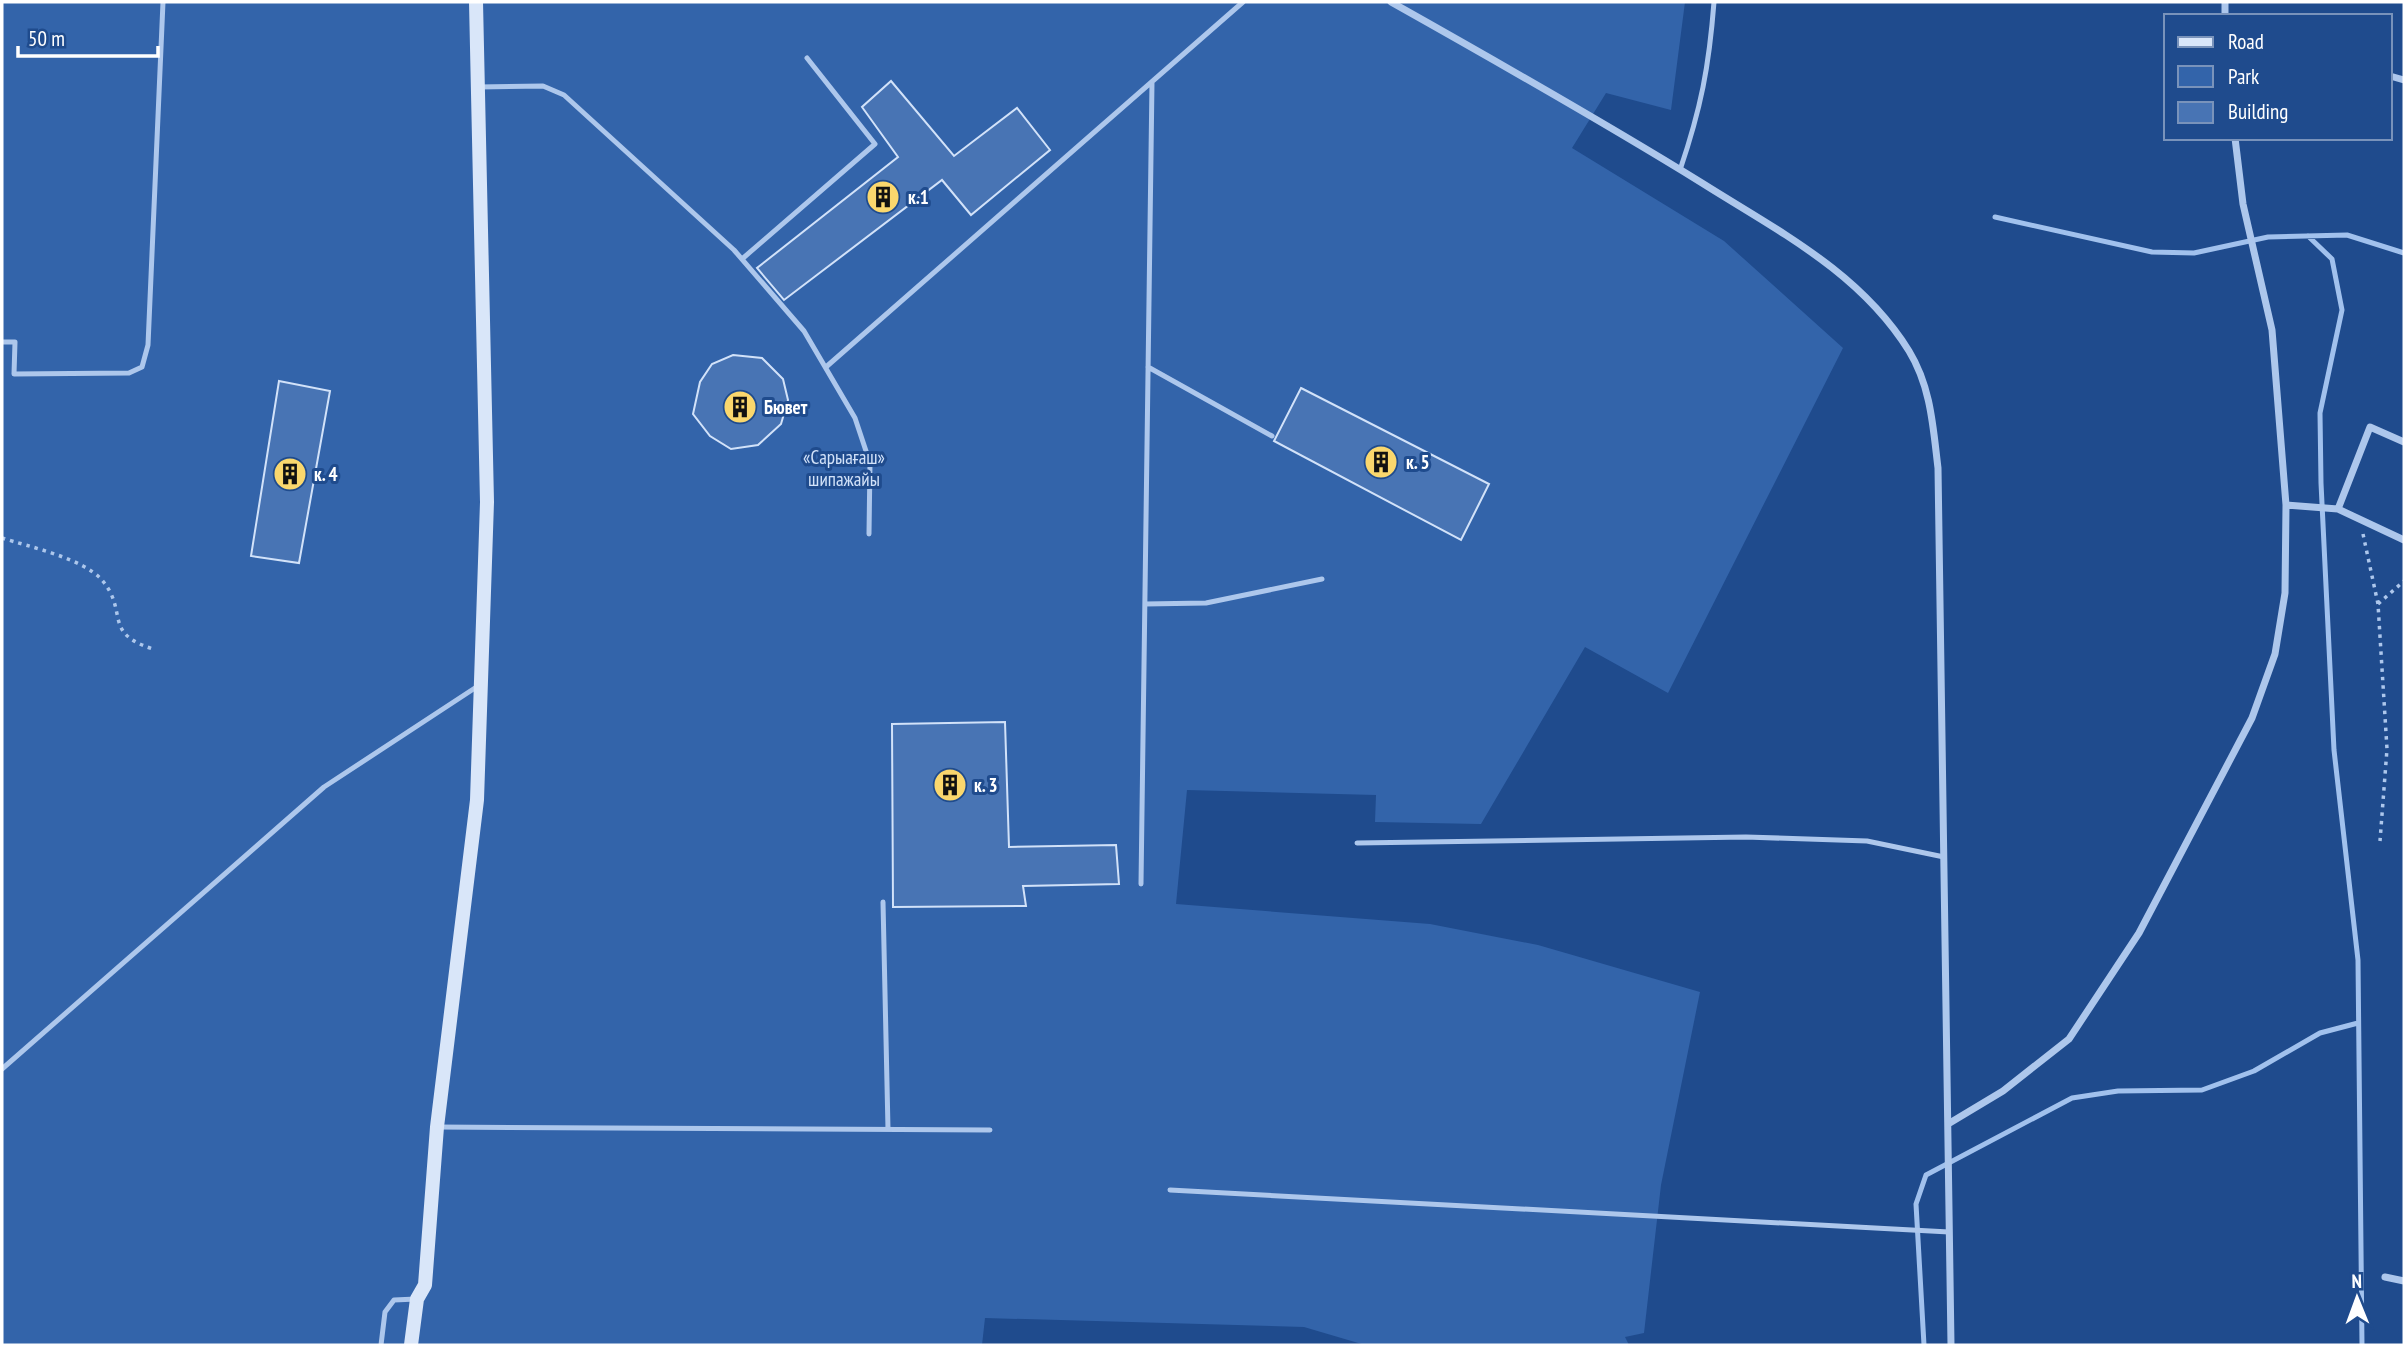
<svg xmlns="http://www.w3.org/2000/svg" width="2406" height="1347" viewBox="0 0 2406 1347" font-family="'PT Sans Narrow',sans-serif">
  <rect width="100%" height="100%" fill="#1f4b8d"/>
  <path fill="#3364aa" d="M 2,2 L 1685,2 L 1671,110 L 1606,93 L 1572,148 L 1724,241 L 1843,348 L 1668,693 L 1585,647 L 1481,824 L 1375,822 L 1376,795 L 1187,790 L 1176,904 L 1430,924 L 1538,945 L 1700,992 L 1661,1185 L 1644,1333 L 1625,1337 L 1629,1345 L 1365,1345 L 1304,1327 L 985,1318 L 982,1345 L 2,1345 Z"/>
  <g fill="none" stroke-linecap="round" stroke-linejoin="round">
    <path stroke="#a1c1ed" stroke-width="5" d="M 1995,217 L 2152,252 L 2194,253 L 2268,237 L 2347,235 L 2404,253
      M 2308,236 L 2332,259 L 2342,310 L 2320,413 L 2321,483 L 2334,750 L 2358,960 L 2362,1345
      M 1924,1345 L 1916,1204 L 1926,1175 L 2072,1098 L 2118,1091 L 2202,1090 L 2254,1071 L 2320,1033 L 2358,1023"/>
  </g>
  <path fill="#4874b4" stroke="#d2e2f9" stroke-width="2" d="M 891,81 L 954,156 L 1017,108 L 1050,150 L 971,215 L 942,180 L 784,300 L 757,268 L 898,157 L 862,107 Z
    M 733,355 L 762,358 L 783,379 L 788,400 L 781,424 L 758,445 L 731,449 L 710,436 L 693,414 L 700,382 L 712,364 Z
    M 279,381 L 330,391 L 299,563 L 251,556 Z
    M 1301,388 L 1489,484 L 1461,540 L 1274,441 Z
    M 1005,722 L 1009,847 L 1116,845 L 1119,884 L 1023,886 L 1026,906 L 893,907 L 892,724 Z"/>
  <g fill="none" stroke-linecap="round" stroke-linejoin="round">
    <path stroke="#adc7ec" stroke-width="3.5" stroke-dasharray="3.5 5" stroke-linecap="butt" d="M 2363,534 L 2378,604 L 2387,749 L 2380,841
      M 2,538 C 30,547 82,558 102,580 C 129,612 102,633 153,649
      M 2378,604 L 2404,581"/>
    <path stroke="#adc7ec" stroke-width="5" d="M 478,87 L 543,86 L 564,95 L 734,250 L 804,331 L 855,418 L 870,463 L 869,534
      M 1680,170 C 1701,108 1709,67 1714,2
      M 742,259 L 875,144 L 807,58
      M 2,342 L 15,342 L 14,374 L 129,373 L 142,367 L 148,345 L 163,2
      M 826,367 L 1243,2
      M 1148,367 L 1272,436
      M 1145,604 L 1206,603 L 1322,579
      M 1357,843 L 1746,837 L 1867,841 L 1944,857
      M 1141,884 L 1152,82
      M 883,902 L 888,1129
      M 2,1069 L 324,787 L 478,686
      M 437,1127 L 990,1130
      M 1170,1190 L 1949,1232
      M 381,1345 L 385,1312 L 394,1300 L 416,1299"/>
    <path stroke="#adc7ec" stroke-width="7" d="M 1391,2 C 1496,61 1600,120 1702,183 C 1778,231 1860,272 1909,351 C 1931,387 1933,427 1938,468 L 1951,1345
      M 2225,2 L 2225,16
      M 2390,76 L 2404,80
      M 2286,505 L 2338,509 L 2404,540
      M 2338,509 L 2370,427 L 2404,442
      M 1948,1124 L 2003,1091 L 2069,1039 L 2139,933 L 2252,718 L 2275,654 L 2285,593 L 2286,505 L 2272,330 L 2243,204 L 2235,138
      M 2385,1277 L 2404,1281"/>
    <path stroke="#d9e6f9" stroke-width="14" d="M 411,1345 L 417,1299 L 425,1285 L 437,1127 L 477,800 L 487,502 L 476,2"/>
  </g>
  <defs>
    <symbol id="building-disc" viewBox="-11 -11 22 22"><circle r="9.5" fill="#fad76d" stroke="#1f4b8d"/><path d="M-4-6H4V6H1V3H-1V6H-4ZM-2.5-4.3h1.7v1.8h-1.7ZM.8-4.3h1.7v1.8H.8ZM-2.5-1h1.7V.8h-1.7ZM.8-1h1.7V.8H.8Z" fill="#111"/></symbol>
  </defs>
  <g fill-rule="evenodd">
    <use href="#building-disc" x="864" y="178" width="38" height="38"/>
    <use href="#building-disc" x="721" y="388" width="38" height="38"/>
    <use href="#building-disc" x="1362" y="443" width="38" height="38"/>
    <use href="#building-disc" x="271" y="455" width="38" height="38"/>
    <use href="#building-disc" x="931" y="766" width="38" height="38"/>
  </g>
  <g text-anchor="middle" stroke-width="6" stroke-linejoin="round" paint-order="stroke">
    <g font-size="19" font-weight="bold" fill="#fff" stroke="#1f4b8d" text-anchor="start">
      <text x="908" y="204">к.1</text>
      <text x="764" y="414">Бювет</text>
      <text x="1406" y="469">к. 5</text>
      <text x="314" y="481">к. 4</text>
      <text x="974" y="792">к. 3</text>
    </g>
    <g font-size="19" fill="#d2e2f9" stroke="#1f4b8d">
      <text x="844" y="464">«Сарыағаш»<tspan x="844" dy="22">шипажайы</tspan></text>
    </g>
  </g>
  <rect width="2406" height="1347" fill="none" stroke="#ffffff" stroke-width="7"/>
  <rect x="2164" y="14" width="228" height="126" fill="#1f4b8d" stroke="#7993bb" stroke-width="2"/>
  <rect x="2178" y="37" width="35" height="10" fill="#d9e6f9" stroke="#7993bb" stroke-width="2"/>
  <text x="2228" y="49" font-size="21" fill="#ffffff">Road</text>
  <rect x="2178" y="66" width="35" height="21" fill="#3364aa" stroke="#7993bb" stroke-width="2"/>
  <text x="2228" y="84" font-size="21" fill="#ffffff">Park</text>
  <rect x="2178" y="102" width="35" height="21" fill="#4874b4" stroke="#7993bb" stroke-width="2"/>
  <text x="2228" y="119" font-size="21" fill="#ffffff">Building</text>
  <g transform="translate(2357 1298) rotate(359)" stroke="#1f4b8d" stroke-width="5" paint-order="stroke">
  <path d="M0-5L12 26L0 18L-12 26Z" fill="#ffffff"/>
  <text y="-10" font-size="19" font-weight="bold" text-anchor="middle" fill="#ffffff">N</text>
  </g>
  <path d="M18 46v10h140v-10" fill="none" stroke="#ffffff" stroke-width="3.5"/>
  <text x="28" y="46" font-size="21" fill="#ffffff" stroke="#1f4b8d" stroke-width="5" paint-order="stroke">50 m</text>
</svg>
